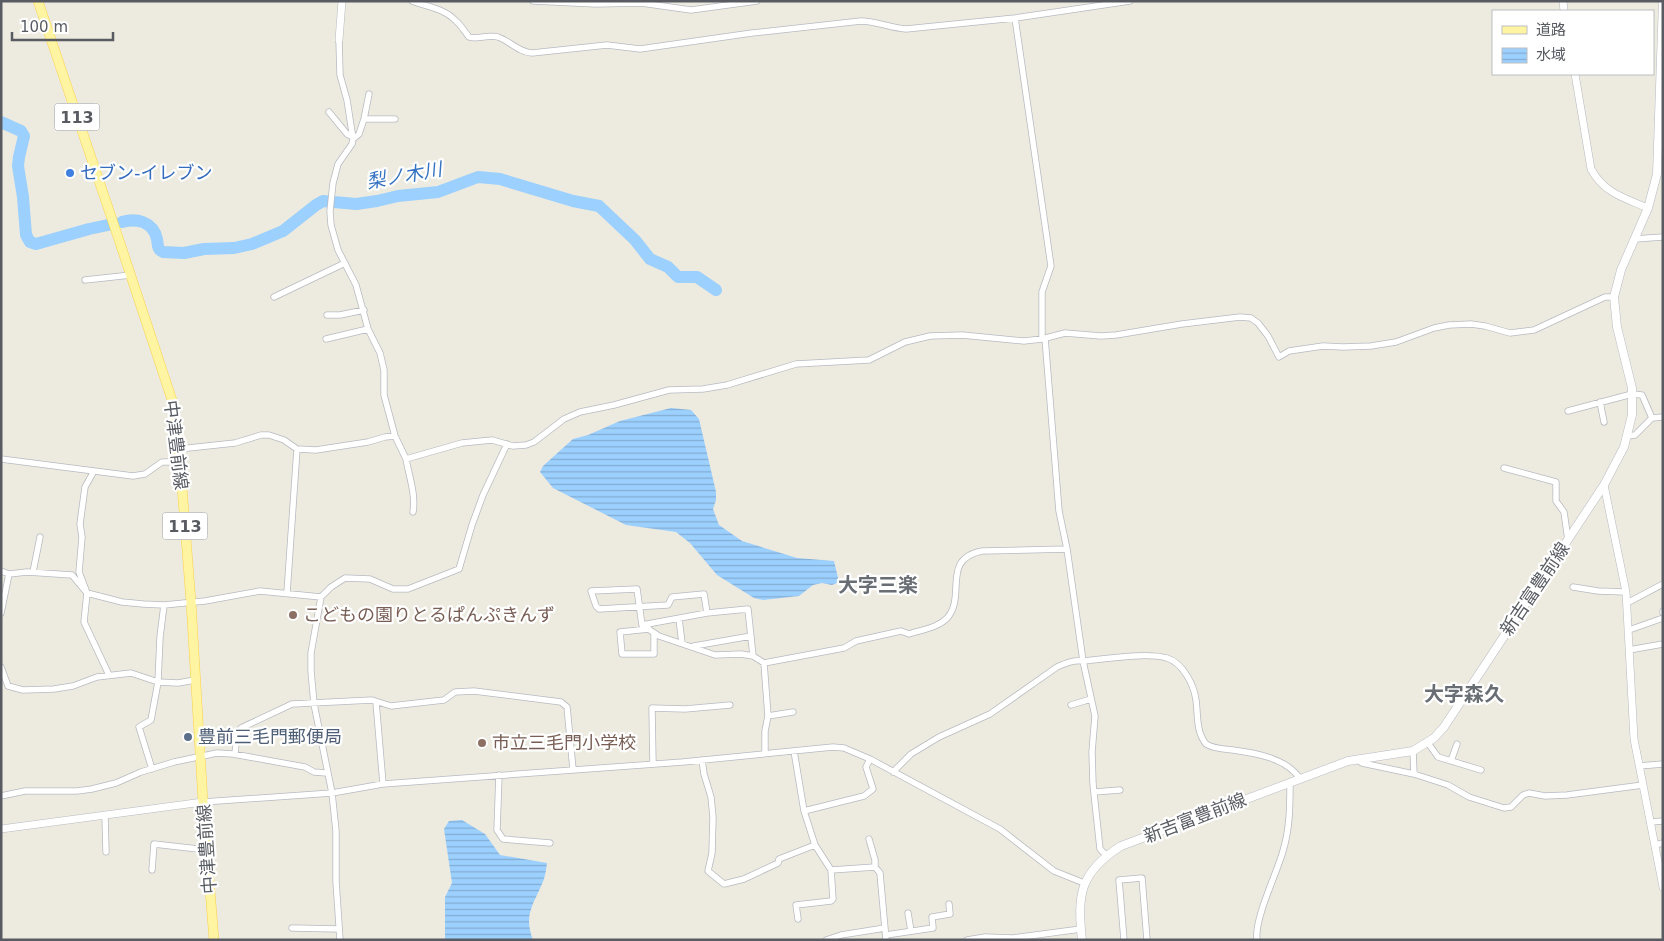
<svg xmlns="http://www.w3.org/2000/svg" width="1664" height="941" viewBox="0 0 1664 941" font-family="'DejaVu Sans','Noto Sans JP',sans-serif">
  <defs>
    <pattern id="water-rules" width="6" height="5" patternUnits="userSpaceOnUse" patternTransform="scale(1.25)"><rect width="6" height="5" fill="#9cd0ff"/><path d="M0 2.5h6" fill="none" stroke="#82acd2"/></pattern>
  </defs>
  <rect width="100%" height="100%" fill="#edeadf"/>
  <path fill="url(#water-rules)" d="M 671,408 L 691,410 L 699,419 L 716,492 L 716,500 L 713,509 L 719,525 L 742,541 L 797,558 L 834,561 L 839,582 L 832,585 L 822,583 L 813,585 L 799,596 L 763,600 L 754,598 L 717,575 L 690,543 L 676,532 L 626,525 L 553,488 L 540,472 L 543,466 L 573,439 L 588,435 L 620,421 Z
    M 462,820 L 485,834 L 500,855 L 547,863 C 546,870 545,879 541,886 C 532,907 524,916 533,940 L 445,940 L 445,897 L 452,883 L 444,829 L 449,821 Z"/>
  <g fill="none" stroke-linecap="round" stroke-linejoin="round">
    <path stroke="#9cd0ff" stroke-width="12" d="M 1,122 L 21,131 L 24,136 L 19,157 L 18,166 L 23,197 L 26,235 L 30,242 L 36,244 L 89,229 L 108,225
      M 122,222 C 136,218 153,221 157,239 C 158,245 157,249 163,252 L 184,253 L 204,249 L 234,248 L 252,244 L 283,231 L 316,205 L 323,201 L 356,204 L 377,201 L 398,196 L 438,192 L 478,177 L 500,179 L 573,201 L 599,206 L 635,240 L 650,259 L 668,267 L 678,277 L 697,277 L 716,290"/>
    <defs>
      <path id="minor" d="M 412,1 C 427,7 444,8 456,21 C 461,25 464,31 469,37 C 478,40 488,34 498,37 C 510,41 518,52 532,53 L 607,45 L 640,49 L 752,33 L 861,21 C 876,21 890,28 906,29 L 1015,18 L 1130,1
        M 533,1 L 596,4 L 641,3 L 691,10 L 757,1
        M 1015,18 L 1051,266 L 1042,292 L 1042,339
        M 339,40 L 340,75 L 347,100 L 353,139 L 352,144 L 338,164 L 333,183 L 330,211 L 331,225 L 338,250 L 356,285 L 368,329 L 380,353 L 384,370 L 384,395 L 395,436 L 406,459 L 462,443 L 492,440 L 513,446 L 526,445 L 534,442 L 564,419 L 580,412 L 614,405 L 669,390 L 703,389 L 727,385 L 796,364 L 869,360 L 905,342 L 930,336 L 962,335 L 1024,341 L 1042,339 L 1065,333 L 1101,336 L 1116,335 L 1182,324 L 1240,317 L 1251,318 L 1258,323 L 1268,336 L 1279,357 L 1289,351 L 1323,346 L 1343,347 L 1371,346 L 1396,342 L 1434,328 L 1449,325 L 1471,324 L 1485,326 L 1510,333 L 1534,330 L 1605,297 L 1614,297
        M 329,112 L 347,134 L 353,137
        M 364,119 L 369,94
        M 353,139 L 359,134 L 364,119 L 395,119
        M 1634,239 L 1663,237
        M 85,280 L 131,275
        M 274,297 L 345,263
        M 327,315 L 340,315 L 364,310
        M 1045,338 L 1059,511 L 1067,549 L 1083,661 L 1095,716 L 1092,752 L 1093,784 L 1100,849 L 1106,855
        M 326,339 L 368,329
        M 1600,402 L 1604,422
        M 1568,411 L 1632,394 L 1642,395 L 1652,418 L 1635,435 L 1628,436
        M 1652,418 L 1663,417
        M 179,449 L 235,443 L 261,435 L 269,435 L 284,440 L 297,449 L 316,450 L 368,442 L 385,437 L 395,436
        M 1,459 L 133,476 L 145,474 L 162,462 L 180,462
        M 406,459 C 409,476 416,495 413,512
        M 1504,468 L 1556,482 L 1556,501 L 1564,512 L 1568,540
        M 94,471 L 85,487 L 80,524 L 82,537 L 79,572 L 87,593 L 84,622 L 109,675
        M 1,571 L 9,574 L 27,572 L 72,575 L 87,593 L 122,602 L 143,604 L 164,605 L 205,601 L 260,591 L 321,597
        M 33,572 L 40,537
        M 1573,587 L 1598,591 L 1626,592
        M 287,593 L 297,449
        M 1627,603 L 1663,584
        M 1663,611 L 1663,613
        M 1,613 L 9,574
        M 707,613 L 704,594 L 672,597 L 668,605 L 599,609 L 596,606 L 591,591 L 637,589 L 642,625 L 659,636 L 715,655 L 741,654 L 753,656 L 764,663 L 844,648 L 856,641 L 901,631 L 909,634 C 921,630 940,627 948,617 C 966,595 941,559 982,551 L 1067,549
        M 679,619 L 682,643
        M 642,625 L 707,613 L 748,609 L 753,656
        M 649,629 L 620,632 L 622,654 L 654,654 L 654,633
        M 1629,630 L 1663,618
        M 694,646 L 751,636
        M 1629,650 L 1663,644
        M 764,663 L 768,716 L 765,731 L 765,753
        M 1,667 L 8,686 L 23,690 L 54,689 L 73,686 L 97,677 L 131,673 L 158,682 L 178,683 L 195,680
        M 376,702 L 383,784
        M 1071,705 L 1091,699
        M 768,716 L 793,712
        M 1428,743 L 1438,757 L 1481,770
        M 794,751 L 804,811 L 815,845 L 831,870 L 833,899 L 831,901 L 796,905 L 798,919
        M 1413,751 L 1414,774 L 1448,785 L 1469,797 L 1504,808 L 1511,807 L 1523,795 L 1529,793 L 1545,796 L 1567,795 L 1643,785
        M 235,754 L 237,733 L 241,728 L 292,704 L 372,700 L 391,706 L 444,700 L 455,692 L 474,691 L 561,702 L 567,707 L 573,769
        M 702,760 L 704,774 L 711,797 L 713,817 L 712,853 L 708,871 L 724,884 L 744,879 L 778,863 L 779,859 L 815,845
        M 1357,760 L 1362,763 L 1414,774
        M 1451,761 L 1457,744
        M 653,764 L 652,708 L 685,709 L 730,705
        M 1639,766 L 1663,764
        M 152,769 L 139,727 L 151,720 L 158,682 L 160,637 L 164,605
        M 893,772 L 911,754 L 939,737 L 990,714 L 1057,667 C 1066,663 1073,660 1083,661 C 1104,659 1147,652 1167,658 C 1183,663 1194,685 1196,700 C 1198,715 1196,732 1206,744 C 1214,749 1224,749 1233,750 C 1255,753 1287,758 1300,779
        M 499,775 L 497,830 L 503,839 L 550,843
        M 1094,792 L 1120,790
        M 1,796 L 25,791 L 77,791 L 92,789 L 116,783 L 141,772 L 174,762 L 217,753 L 233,754 L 305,767 L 314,772 L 327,773
        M 203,802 L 332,793 L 383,784 L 683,762 L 833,747 L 844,748 L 870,759 L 1000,829 L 1054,871 L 1084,883
        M 804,811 L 864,796 L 873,789 L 866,767 L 870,759
        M 105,816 L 106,852
        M 1650,822 L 1663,821
        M 869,839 L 875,860 L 875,867
        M 1655,845 L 1663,843
        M 152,870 L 154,844 L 207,850
        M 831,870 L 875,867 L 880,873 L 886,940
        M 908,913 L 911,931
        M 292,928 L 339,929
        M 886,935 L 933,928 L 932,917 L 950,914 L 949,904
        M 340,940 L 336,881 L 336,831 L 332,793 L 314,704 L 311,671 L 311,653 L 321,597 L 331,587 L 345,578 L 370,579 L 393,589 L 408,589 L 459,569 L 472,525 L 483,495 L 507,444
        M 826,940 L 841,935 L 885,928
        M 967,940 L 985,937 L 1013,938 L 1081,929
        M 1124,940 L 1119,880 L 1142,878 L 1147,940
        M 1257,940 C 1254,919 1277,873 1283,851 C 1290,828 1290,805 1290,782"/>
      <path id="tertiary" d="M 1563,1 L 1564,11
        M 339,40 L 342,1
        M 1575,74 L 1591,169 C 1604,193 1624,198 1648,208
        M 1604,485 L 1626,592 L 1634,739 L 1663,887
        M 1,829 L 203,802"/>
      <path id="secondary" d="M 1082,940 C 1077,894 1080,872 1121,846 L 1348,761 L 1413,751 L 1434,738 L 1444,727 L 1604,485 L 1624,447 L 1632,415 L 1632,388 L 1617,327 L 1614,297 L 1621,270 L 1648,208 L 1657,174 L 1663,1"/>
      <path id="primary" d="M 38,1 L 117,234 L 173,403 L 179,449 L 191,602 L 203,802 L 214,940"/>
    </defs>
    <use href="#minor" stroke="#b7bac0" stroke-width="7"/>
    <use href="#tertiary" stroke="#b7bac0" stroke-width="8"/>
    <use href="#secondary" stroke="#b8bbc3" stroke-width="9"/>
    <use href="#primary" stroke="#fcd248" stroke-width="10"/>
    <use href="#minor" stroke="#fff" stroke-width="5.5"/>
    <use href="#tertiary" stroke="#fff" stroke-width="7"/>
    <use href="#secondary" stroke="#fff" stroke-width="8"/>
    <use href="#primary" stroke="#fff4a1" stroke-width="9"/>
  </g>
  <circle fill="#3f7fe0" stroke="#fff" stroke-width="2" cx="70" cy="173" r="5"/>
  <g fill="#8d6e63" stroke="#fff" stroke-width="2">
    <circle cx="293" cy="615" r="5"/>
    <circle cx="482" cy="743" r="5"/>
  </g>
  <circle fill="#5c6f8a" stroke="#fff" stroke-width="2" cx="188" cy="737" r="5"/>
  <g text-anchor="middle" stroke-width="4.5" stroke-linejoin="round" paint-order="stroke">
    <g fill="#fff" stroke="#8a8d91" stroke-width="1">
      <rect x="54.5" y="103.5" width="45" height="27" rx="4"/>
      <rect x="162.5" y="512.5" width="45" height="27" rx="4"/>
    </g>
    <g font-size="16" font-weight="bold" fill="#585c62">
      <text x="77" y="123">113</text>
      <text x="185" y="532">113</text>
    </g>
    <g font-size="18" fill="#366cbe" stroke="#fff" text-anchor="start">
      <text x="80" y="179">セブン-イレブン</text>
    </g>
    <g font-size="18" fill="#585c62" stroke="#fff">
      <text transform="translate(176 445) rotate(83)" y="6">中津豊前線</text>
      <text transform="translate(1535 589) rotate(-56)" y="6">新吉富豊前線</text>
      <text transform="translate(1195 818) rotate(-21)" y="6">新吉富豊前線</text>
      <text transform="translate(207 849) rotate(-94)" y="6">中津豊前線</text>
    </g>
    <g font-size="18" fill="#785e54" stroke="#fff" text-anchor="start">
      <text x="303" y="621">こどもの園りとるぱんぷきんず</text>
      <text x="492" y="749">市立三毛門小学校</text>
    </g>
    <g font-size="18" fill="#4e5e75" stroke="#fff" text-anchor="start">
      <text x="198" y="743">豊前三毛門郵便局</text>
    </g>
    <g font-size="19" font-style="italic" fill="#3573c2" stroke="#fff">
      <text transform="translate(404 175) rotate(-10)" y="7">梨ノ木川</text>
    </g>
    <g font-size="20" font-weight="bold" fill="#696e74" stroke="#fff">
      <text x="878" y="592">大字三楽</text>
      <text x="1464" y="701">大字森久</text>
    </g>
  </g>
  <rect width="1664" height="941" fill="none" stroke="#585c62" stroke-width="5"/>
  <rect x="1492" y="10" width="162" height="65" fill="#ffffff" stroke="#bcbec0"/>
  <rect x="1502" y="26" width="25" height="8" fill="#fff4a1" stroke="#bcbec0"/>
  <text x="1536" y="35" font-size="15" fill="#585c62">道路</text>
  <rect x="1502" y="48" width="25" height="15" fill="url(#water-rules)" stroke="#bcbec0"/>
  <text x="1536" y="60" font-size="15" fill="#585c62">水域</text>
  <path d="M12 32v8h101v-8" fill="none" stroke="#585c62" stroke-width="2.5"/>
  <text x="20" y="32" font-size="15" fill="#585c62" stroke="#ffffff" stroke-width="4" paint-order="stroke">100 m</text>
</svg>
